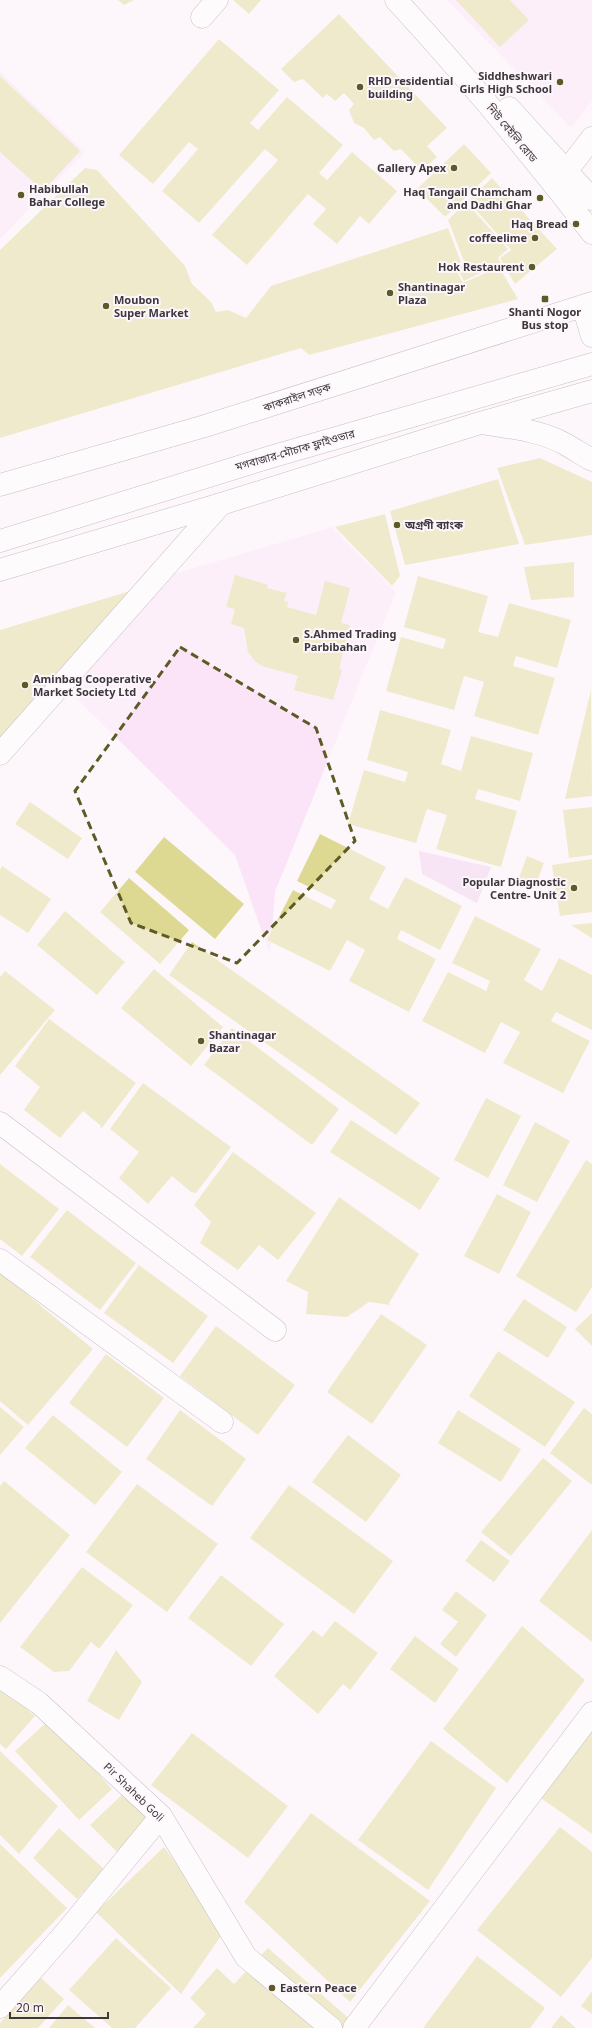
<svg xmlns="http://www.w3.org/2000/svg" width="592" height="2028" viewBox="0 0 592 2028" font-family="'Noto Sans','Noto Sans Bengali',sans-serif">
  <rect width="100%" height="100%" fill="#fdf7fc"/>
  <path fill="#fbe4f7" d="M 447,0 L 592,0 L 592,101 L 571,128 Z
    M 0,72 L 85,152 L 0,239 Z
    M 332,527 L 396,592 L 275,892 L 270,955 L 235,855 L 67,689 L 174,574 Z"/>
  <path fill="#efcceb" d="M 419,851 L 491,867 L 477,903 L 422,874 Z"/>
  <path fill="#ddd993" d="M 118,0 L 134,0 L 124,5 Z
    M 233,0 L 261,0 L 249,14 Z
    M 456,0 L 510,0 L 529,20 L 500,47 Z
    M 339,14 L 447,128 L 427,146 L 437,157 L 422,171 L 401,149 L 394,151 L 380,137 L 374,140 L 364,128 L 354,123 L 349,110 L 354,104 L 344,93 L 335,101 L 327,94 L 323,98 L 303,79 L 294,82 L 281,69 Z
    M 219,39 L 279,90 L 250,123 L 258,130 L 287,97 L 343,145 L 319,173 L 327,180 L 352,152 L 397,191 L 369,224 L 360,216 L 337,244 L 313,224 L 326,209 L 308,194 L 247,265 L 212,235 L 278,160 L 265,149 L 199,223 L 162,191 L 198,149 L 189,142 L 153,184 L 119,155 Z
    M 0,76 L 80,151 L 43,191 L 0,152 Z
    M 464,144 L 491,173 L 445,217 L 417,189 Z
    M 85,168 L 97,170 L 185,266 L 192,284 L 211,302 L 216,312 L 228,310 L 246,318 L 271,286 L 448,228 L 461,262 L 454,266 L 463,283 L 499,267 L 518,299 L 309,355 L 301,348 L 0,438 L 0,250 Z
    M 492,178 L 557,249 L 515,284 L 500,258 L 511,250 L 468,201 Z
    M 466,202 L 508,249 L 498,258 L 501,263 L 464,281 L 457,268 L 465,264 L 448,220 Z
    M 540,458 L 592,482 L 592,535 L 525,545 L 497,468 Z
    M 498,479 L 519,544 L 405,565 L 390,511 Z
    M 385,514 L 400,576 L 392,586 L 335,527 Z
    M 574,562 L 574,597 L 531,600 L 524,567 Z
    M 235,575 L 268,585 L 267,588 L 287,593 L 284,601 L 288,602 L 287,607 L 316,615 L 325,581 L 350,588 L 341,623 L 350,625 L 339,669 L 342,670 L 333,700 L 294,690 L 298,676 L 262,666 L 255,661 L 248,652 L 244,628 L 231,624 L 235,609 L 226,607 Z
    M 418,576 L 488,596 L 478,632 L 498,637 L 509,603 L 571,620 L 557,668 L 516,656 L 513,666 L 555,678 L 538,735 L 474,716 L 484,682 L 464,676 L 454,710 L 386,691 L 401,637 L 443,649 L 446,639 L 404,627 Z
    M 137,589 L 0,740 L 0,630 Z
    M 591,690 L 592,796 L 565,799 Z
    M 380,710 L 451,730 L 441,764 L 461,771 L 471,736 L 533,753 L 520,801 L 478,789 L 475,799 L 517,811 L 501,867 L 436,849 L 447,815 L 427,809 L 416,843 L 348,824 L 364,770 L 405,782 L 408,772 L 367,760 Z
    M 30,802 L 82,838 L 68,859 L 15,824 Z
    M 592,807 L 592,855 L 569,858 L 563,810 Z
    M 320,834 L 386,867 L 369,899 L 388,909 L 405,877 L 462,906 L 440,950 L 401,930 L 397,939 L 436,959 L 409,1012 L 349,981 L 365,950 L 347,940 L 330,971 L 267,940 L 293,890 L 331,909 L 336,900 L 297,881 Z
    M 164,837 L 244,904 L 215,939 L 135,872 Z
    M 527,856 L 544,863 L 536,884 L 519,878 Z
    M 592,859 L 592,912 L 560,916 L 552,865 Z
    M 2,866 L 51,899 L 28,933 L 0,915 L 0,870 Z
    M 129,878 L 189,930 L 160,964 L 100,912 Z
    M 65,911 L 125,962 L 97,995 L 37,945 Z
    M 475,916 L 541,949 L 524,980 L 542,991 L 559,958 L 592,975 L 592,1030 L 556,1012 L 551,1021 L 590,1041 L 563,1093 L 503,1063 L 520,1032 L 501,1022 L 485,1053 L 422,1021 L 448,972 L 486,991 L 490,981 L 452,963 Z
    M 592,923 L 592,938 L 571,925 Z
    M 192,942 L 420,1103 L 396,1135 L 169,975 Z
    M 154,969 L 223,1027 L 191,1066 L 121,1008 Z
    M 5,971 L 55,1010 L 0,1075 L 0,977 Z
    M 49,1019 L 136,1083 L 101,1129 L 100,1125 L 83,1111 L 60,1138 L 24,1110 L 40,1087 L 15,1066 Z
    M 232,1028 L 339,1109 L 312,1145 L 204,1065 Z
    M 143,1083 L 231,1147 L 196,1193 L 191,1192 L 172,1176 L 148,1204 L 119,1178 L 139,1152 L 110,1129 Z
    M 486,1098 L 521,1116 L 488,1178 L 454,1160 Z
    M 351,1120 L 440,1178 L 420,1210 L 330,1152 Z
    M 535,1122 L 570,1141 L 537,1202 L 503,1185 Z
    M 233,1152 L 316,1213 L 278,1260 L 259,1245 L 238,1270 L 200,1243 L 211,1222 L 194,1205 Z
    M 586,1160 L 592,1164 L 592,1287 L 576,1312 L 516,1276 Z
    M 0,1164 L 59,1209 L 22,1256 L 0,1239 Z
    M 497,1194 L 531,1212 L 499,1274 L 464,1256 Z
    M 339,1197 L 419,1254 L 389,1303 L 390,1305 L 369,1302 L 347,1317 L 306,1314 L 308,1292 L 286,1281 Z
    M 67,1210 L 136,1263 L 100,1310 L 30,1257 Z
    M 139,1265 L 208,1316 L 173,1363 L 104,1313 Z
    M 0,1272 L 93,1349 L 28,1425 L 0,1401 Z
    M 524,1299 L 567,1327 L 548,1358 L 503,1330 Z
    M 592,1313 L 592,1346 L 575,1329 Z
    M 381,1314 L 427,1345 L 372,1424 L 327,1392 Z
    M 216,1326 L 295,1385 L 258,1435 L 180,1376 Z
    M 498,1351 L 575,1402 L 545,1447 L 469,1396 Z
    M 106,1354 L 164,1398 L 127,1447 L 69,1403 Z
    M 0,1407 L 24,1427 L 0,1455 Z
    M 584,1408 L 592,1414 L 592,1485 L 550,1453 Z
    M 180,1410 L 246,1459 L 212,1506 L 146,1459 Z
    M 458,1410 L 521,1449 L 501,1482 L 438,1443 Z
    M 53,1415 L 122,1472 L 95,1505 L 25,1448 Z
    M 348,1435 L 401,1475 L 366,1522 L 312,1482 Z
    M 543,1458 L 572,1481 L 511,1556 L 481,1532 Z
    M 4,1481 L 70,1535 L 0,1623 L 0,1486 Z
    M 137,1484 L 218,1544 L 167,1612 L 86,1552 Z
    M 289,1485 L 393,1561 L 354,1614 L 250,1538 Z
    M 592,1530 L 592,1642 L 539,1601 Z
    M 481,1540 L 510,1561 L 494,1582 L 465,1561 Z
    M 82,1567 L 133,1605 L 99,1649 L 91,1642 L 69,1671 L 54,1672 L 20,1647 Z
    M 221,1575 L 284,1624 L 251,1666 L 188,1618 Z
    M 456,1591 L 487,1615 L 456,1657 L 440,1644 L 458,1622 L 442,1610 Z
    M 335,1621 L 378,1653 L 350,1690 L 343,1684 L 318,1714 L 274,1676 L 313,1630 L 322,1637 Z
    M 522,1626 L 585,1680 L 507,1783 L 443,1729 Z
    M 415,1636 L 459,1669 L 435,1703 L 390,1669 Z
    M 116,1650 L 142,1682 L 119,1720 L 87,1701 Z
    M 0,1685 L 35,1716 L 6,1749 L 0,1744 Z
    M 49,1720 L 112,1789 L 79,1820 L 15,1751 Z
    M 592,1724 L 592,1834 L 538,1796 Z
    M 192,1733 L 288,1806 L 248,1858 L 151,1785 Z
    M 431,1741 L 496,1788 L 428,1890 L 358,1840 Z
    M 0,1751 L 58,1806 L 19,1854 L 0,1835 Z
    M 126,1791 L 154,1820 L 119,1854 L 90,1825 Z
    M 311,1813 L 430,1901 L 350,2002 L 244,1902 Z
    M 560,1827 L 592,1852 L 592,1958 L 561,1997 L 477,1930 Z
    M 59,1828 L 104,1869 L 77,1899 L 33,1858 Z
    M 0,1844 L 67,1908 L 0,1978 Z
    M 164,1847 L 225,1930 L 181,1994 L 96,1912 Z
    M 116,1938 L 171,1988 L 135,2028 L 112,2028 L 69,1990 Z
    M 268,1948 L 360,2028 L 193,2028 L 206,2014 L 190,1998 L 217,1968 L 234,1984 Z
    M 477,1956 L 545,2008 L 530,2028 L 423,2028 Z
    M 40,1977 L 64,1999 L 38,2028 L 0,2028 L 0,2023 Z
    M 592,1991 L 592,2014 L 581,2006 Z
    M 68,2005 L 95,2028 L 49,2028 Z
    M 561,2015 L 576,2028 L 551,2028 Z"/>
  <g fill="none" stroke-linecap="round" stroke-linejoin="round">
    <defs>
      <path id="minor" d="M 202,17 L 217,0
        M 555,186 L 592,138
        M 0,754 L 221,504
        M 0,1123 L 275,1330
        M 0,1260 L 222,1422
        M 0,1677 L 39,1703 L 161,1816 L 246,1957 L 331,2028
        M 0,2007 L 66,1932 L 161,1816
        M 354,2028 L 592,1713"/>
      <path id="major" d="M 396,0 C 465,75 530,153 592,233
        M 509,108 L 592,199
        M 583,306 L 592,336
        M 487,424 C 513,428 542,431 565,444 C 574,449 583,455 592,460
        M 0,485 L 205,426 L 592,303
        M 0,541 L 267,458 L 592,364
        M 0,570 L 221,504 L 480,423 L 592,391"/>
    </defs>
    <use href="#minor" stroke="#867884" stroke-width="23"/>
    <use href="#major" stroke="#867884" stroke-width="23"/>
    <use href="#minor" stroke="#fff" stroke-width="22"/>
    <use href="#major" stroke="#fff" stroke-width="22"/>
  </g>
  <path d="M0 0H592V2028H0ZM 180,647 L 316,728 L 355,841 L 237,963 L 131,923 L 75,791 Z" fill="#fdf7fc" fill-opacity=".55" fill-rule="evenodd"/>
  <path fill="none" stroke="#5d5a26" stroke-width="3" stroke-dasharray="8 5" stroke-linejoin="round" d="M 180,647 L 316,728 L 355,841 L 237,963 L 131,923 L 75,791 Z"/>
  <g fill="#5d5a26" stroke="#fdf7fc" stroke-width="1.5">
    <circle cx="560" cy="82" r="4"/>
    <circle cx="360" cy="87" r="4"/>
    <circle cx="454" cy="168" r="4"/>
    <circle cx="21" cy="195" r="4"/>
    <circle cx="540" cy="198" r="4"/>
    <circle cx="576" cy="224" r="4"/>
    <circle cx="535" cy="238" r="4"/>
    <circle cx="532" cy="267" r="4"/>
    <circle cx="390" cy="293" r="4"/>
    <rect x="541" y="295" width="8" height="8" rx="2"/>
    <circle cx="106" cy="306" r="4"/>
    <circle cx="397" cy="525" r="4"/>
    <circle cx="296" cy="640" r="4"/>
    <circle cx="25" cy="685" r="4"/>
    <circle cx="574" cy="888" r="4"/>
    <circle cx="201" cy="1041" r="4"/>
    <circle cx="272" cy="1988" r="4"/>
  </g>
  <g text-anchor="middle" stroke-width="4" stroke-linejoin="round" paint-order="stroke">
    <g font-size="11" font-weight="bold" fill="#3e373d" stroke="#fdf7fc" text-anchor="start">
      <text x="552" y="80" text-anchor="end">Siddheshwari<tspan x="552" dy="13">Girls High School</tspan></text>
      <text x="368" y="85">RHD residential<tspan x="368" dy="13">building</tspan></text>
      <text x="446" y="172" text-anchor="end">Gallery Apex</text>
      <text x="29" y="193">Habibullah<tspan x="29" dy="13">Bahar College</tspan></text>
      <text x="532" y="196" text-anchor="end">Haq Tangail Chamcham<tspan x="532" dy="13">and Dadhi Ghar</tspan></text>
      <text x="568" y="228" text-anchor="end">Haq Bread</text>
      <text x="527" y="242" text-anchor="end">coffeelime</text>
      <text x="524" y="271" text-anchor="end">Hok Restaurent</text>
      <text x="398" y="291">Shantinagar<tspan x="398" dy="13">Plaza</tspan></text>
      <text x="114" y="304">Moubon<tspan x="114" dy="13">Super Market</tspan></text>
      <text x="545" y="316" text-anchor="middle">Shanti Nogor<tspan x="545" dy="13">Bus stop</tspan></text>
      <text x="405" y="529">অগ্রণী ব্যাংক</text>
      <text x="304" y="638">S.Ahmed Trading<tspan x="304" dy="13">Parbibahan</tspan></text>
      <text x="33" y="683">Aminbag Cooperative<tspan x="33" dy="13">Market Society Ltd</tspan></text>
      <text x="566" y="886" text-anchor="end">Popular Diagnostic<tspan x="566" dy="13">Centre- Unit 2</tspan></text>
      <text x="209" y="1039">Shantinagar<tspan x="209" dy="13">Bazar</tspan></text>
      <text x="280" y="1992">Eastern Peace</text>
    </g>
    <g font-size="11" fill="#3e373d" stroke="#fdf7fc">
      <text transform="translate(512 133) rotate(50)" y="4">নিউ বেইলি রোড</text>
      <text transform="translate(297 397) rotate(-18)" y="4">কাকরাইল সড়ক</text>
      <text transform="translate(295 450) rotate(-16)" y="4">মগবাজার-মৌচাক ফ্লাইওভার</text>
      <text transform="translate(134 1792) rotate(44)" y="4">Pir Shaheb Goli</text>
    </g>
  </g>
  <path d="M10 2012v6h98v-6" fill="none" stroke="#3e373d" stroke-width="2"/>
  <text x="16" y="2012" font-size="12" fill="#3e373d" stroke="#fdf7fc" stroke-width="3" paint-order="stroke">20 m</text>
</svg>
